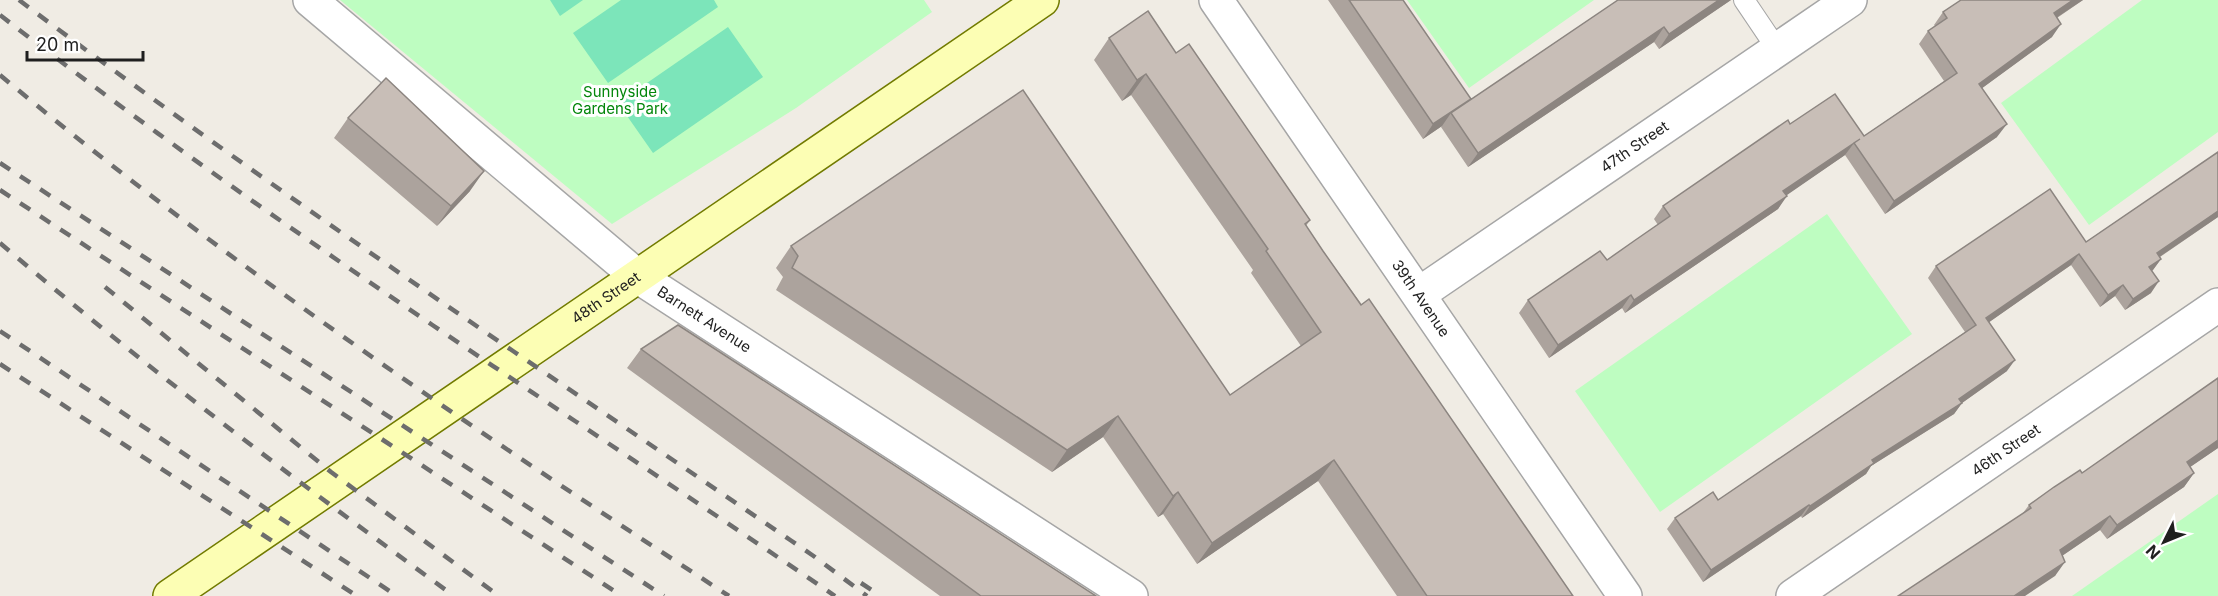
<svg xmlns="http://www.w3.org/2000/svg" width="2218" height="596" viewBox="0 0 2218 596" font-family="Inter,sans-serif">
  <rect width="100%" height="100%" fill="#f0ece4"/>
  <path fill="#befdc1" d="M 340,0 L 924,0 L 932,12 L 796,108 L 612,224 Z
    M 1407,0 L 1594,0 L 1469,88 Z
    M 2142,0 L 2218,0 L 2218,132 L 2089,225 L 2001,103 Z
    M 1827,214 L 1912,334 L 1660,512 L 1575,391 Z
    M 2218,494 L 2218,596 L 2072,596 Z"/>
  <path fill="#7ce5ba" d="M 550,0 L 583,0 L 560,16 Z
    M 621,0 L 714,0 L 718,7 L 608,83 L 573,33 Z
    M 728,27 L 763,77 L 653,153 L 618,103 Z"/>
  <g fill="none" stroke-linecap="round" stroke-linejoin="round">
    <defs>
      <path id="lane" d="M 1744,0 L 1777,49"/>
      <g id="street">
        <path id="s1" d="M 310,0 L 637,276 L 1131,596"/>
        <path id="s2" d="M 1216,0 L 1625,596"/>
        <path id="s3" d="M 1419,294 L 1850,0"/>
        <path id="s4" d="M 1793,596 L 2218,305"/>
      </g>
      <g id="secondary">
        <path id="s5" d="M 170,596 L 1042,0"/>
      </g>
    </defs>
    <use href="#lane" stroke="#a6a6a6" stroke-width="22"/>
    <use href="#street" stroke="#a6a6a6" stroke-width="36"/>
    <use href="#secondary" stroke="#727b00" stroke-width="36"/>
    <use href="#lane" stroke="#fff" stroke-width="20"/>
    <use href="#street" stroke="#fff" stroke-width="33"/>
    <use href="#secondary" stroke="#fcfeb4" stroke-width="33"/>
    <path stroke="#6d6d6d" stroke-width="4.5" stroke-dasharray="12 12" stroke-linecap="butt" d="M 19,0 C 278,195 548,374 815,557 L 867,596
      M 0,15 C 268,223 555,405 835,596
      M 0,75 C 230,267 479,433 729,596
      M 0,163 L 664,596
      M 0,190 L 622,596
      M 0,243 C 146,368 299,483 454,596
      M 105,287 L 331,472 L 499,596
      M 0,331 L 397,596
      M 0,364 L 357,596
      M 861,583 L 881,596"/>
  </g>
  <path fill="#aca39d" d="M 1328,0 L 1403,0 L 1470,100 L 1618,0 L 1731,0 L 1659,49 L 1654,42 L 1468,167 L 1441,127 L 1442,126 L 1423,139 Z
    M 1961,0 L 2083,0 L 2057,18 L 2052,37 L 1982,88 L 1997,137 L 1885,214 L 1845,155 L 1786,195 L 1778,209 L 1625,313 L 1622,308 L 1549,358 L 1519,313 L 1528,300 L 1607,260 L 1658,225 L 1654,219 L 1663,206 L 1790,124 L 1864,136 L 1944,81 L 1919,44 L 1928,31 L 1935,26 L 1934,25 L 1943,12 Z
    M 1109,38 L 1176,53 L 1310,220 L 1306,226 L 1323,251 L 1573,596 L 1397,596 L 1318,481 L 1197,564 L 1163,514 L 1158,517 L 1103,437 L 1052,472 L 776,290 L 783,277 L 776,268 L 791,246 L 1230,395 L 1301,346 L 1251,273 L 1253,270 L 1131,95 L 1122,101 L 1094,60 Z
    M 348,118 L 470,191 L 437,226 L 334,138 Z
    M 2218,152 L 2218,217 L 2160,257 L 2161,259 L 2152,271 L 2151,293 L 2125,310 L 2115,296 L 2100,307 L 2071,265 L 1989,322 L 2007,371 L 1962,403 L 1954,414 L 1871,466 L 1866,474 L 1802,518 L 1801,516 L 1703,582 L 1667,529 L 1675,518 L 1718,500 L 1965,332 L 1928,278 L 1936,266 L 2086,242 Z
    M 641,349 L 1096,596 L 940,596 L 627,368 Z
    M 2218,378 L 2218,448 L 2190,467 L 2194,473 L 2184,487 L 2107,539 L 2100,530 L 2062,556 L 2055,576 L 2023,513 L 2029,505 L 2082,473 Z"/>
  <path fill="#8c8580" d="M 1719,0 L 1731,0 L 1659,49 L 1669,34 Z
    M 2073,0 L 2083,0 L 2044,26 L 2054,13 Z
    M 2061,24 L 2052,37 L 1970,97 L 1979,84 Z
    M 1664,27 L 1654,42 L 1468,167 L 1478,153 Z
    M 1146,74 L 1131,95 L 1122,101 L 1137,80 Z
    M 1471,99 L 1451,113 L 1442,126 L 1423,139 L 1433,124 Z
    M 2007,124 L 1997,137 L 1885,214 L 1894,201 Z
    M 1860,139 L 1854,143 L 1845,155 L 1774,204 L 1783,191 Z
    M 484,171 L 470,191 L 437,226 L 451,206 Z
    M 1787,196 L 1778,209 L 1625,313 L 1634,300 Z
    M 2218,211 L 2218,217 L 2149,264 L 2157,253 Z
    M 2079,254 L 2071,265 L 1978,330 L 1986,318 Z
    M 2161,259 L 2153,270 L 2141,279 L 2149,267 Z
    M 2159,281 L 2151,293 L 2125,310 L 2133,299 Z
    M 2123,285 L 2115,296 L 2100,307 L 2108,295 Z
    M 1631,295 L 1622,308 L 1549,358 L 1558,345 Z
    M 2015,360 L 2007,371 L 1962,403 L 1954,414 L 1871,466 L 1866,474 L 1802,518 L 1810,506 L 1872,460 Z
    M 1118,416 L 1103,437 L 1052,472 L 1067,450 Z
    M 2218,440 L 2218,448 L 2177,476 L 2187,462 Z
    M 1334,460 L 1318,481 L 1197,564 L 1212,543 Z
    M 2194,473 L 2184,487 L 2107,539 L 2117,525 Z
    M 1178,492 L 1163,514 L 1158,517 L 1173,496 Z
    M 1809,505 L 1801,516 L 1703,582 L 1711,570 Z
    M 2110,516 L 2100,530 L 2050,564 L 2060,550 Z
    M 2065,562 L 2055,576 L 2025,596 L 2014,596 Z"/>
  <path fill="#c8beb7" stroke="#8c8580" stroke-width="1.5" d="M 1349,0 L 1403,0 L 1471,99 L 1433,124 Z
    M 1618,0 L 1719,0 L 1669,34 L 1664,27 L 1478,153 L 1451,113 Z
    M 1961,0 L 2073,0 L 2054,13 L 2061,24 L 1979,84 L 2007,124 L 1894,201 L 1854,143 L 1860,139 L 1783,191 L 1787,196 L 1634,300 L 1631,295 L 1558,345 L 1528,300 L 1600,251 L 1607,260 L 1634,241 L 1670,216 L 1663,206 L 1788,120 L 1790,124 L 1835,94 L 1864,136 L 1957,73 L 1928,31 L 1947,18 L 1943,12 Z
    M 1148,11 L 1176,53 L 1189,44 L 1310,220 L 1305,224 L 1323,251 L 1361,305 L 1369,299 L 1573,596 L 1427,596 L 1334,460 L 1212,543 L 1178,492 L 1173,496 L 1118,416 L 1067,450 L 792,268 L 798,256 L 791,246 L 1023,90 L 1230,395 L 1321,332 L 1266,251 L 1268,249 L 1146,74 L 1137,80 L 1109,38 Z
    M 386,78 L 484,171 L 451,206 L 348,118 Z
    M 2218,152 L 2218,211 L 2157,253 L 2161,259 L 2149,267 L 2159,281 L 2133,299 L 2123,285 L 2108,295 L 2079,254 L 1986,318 L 2015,360 L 1959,399 L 1962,403 L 1872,460 L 1874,463 L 1810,506 L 1809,505 L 1711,570 L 1675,518 L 1713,492 L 1718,500 L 1976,325 L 1936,266 L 2050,189 L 2086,242 Z
    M 678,325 L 1096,596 L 981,596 L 641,349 Z
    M 2218,378 L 2218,440 L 2187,462 L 2194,473 L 2117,525 L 2110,516 L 2060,550 L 2065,562 L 2014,596 L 1898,596 L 2031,508 L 2029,505 L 2054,487 L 2080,470 L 2082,473 Z"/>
  <g text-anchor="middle" stroke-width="6" stroke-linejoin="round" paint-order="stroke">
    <g font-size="15" fill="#03860b" stroke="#fff">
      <text x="620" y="97">Sunnyside<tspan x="620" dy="17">Gardens Park</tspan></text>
    </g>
    <g font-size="15" fill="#1f1f1f" stroke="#fff">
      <text dy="5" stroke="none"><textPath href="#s3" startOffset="261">47th Street</textPath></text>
      <text dy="5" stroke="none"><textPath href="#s5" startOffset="528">48th Street</textPath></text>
      <text dy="5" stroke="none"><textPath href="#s2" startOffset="362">39th Avenue</textPath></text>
      <text dy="5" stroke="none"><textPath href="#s1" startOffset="508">Barnett Avenue</textPath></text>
      <text dy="5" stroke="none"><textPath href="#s4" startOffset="258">46th Street</textPath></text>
    </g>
  </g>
  <g transform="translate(2164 542) rotate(227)" stroke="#ffffff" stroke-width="4.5" paint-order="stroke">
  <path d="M0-4.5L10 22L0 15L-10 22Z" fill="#1f1f1f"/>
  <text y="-9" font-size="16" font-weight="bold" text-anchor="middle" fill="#1f1f1f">N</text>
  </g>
  <path d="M27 51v9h116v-9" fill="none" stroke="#1f1f1f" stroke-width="3"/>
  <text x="36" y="51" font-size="18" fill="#1f1f1f" stroke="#ffffff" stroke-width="4.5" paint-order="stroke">20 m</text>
</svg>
